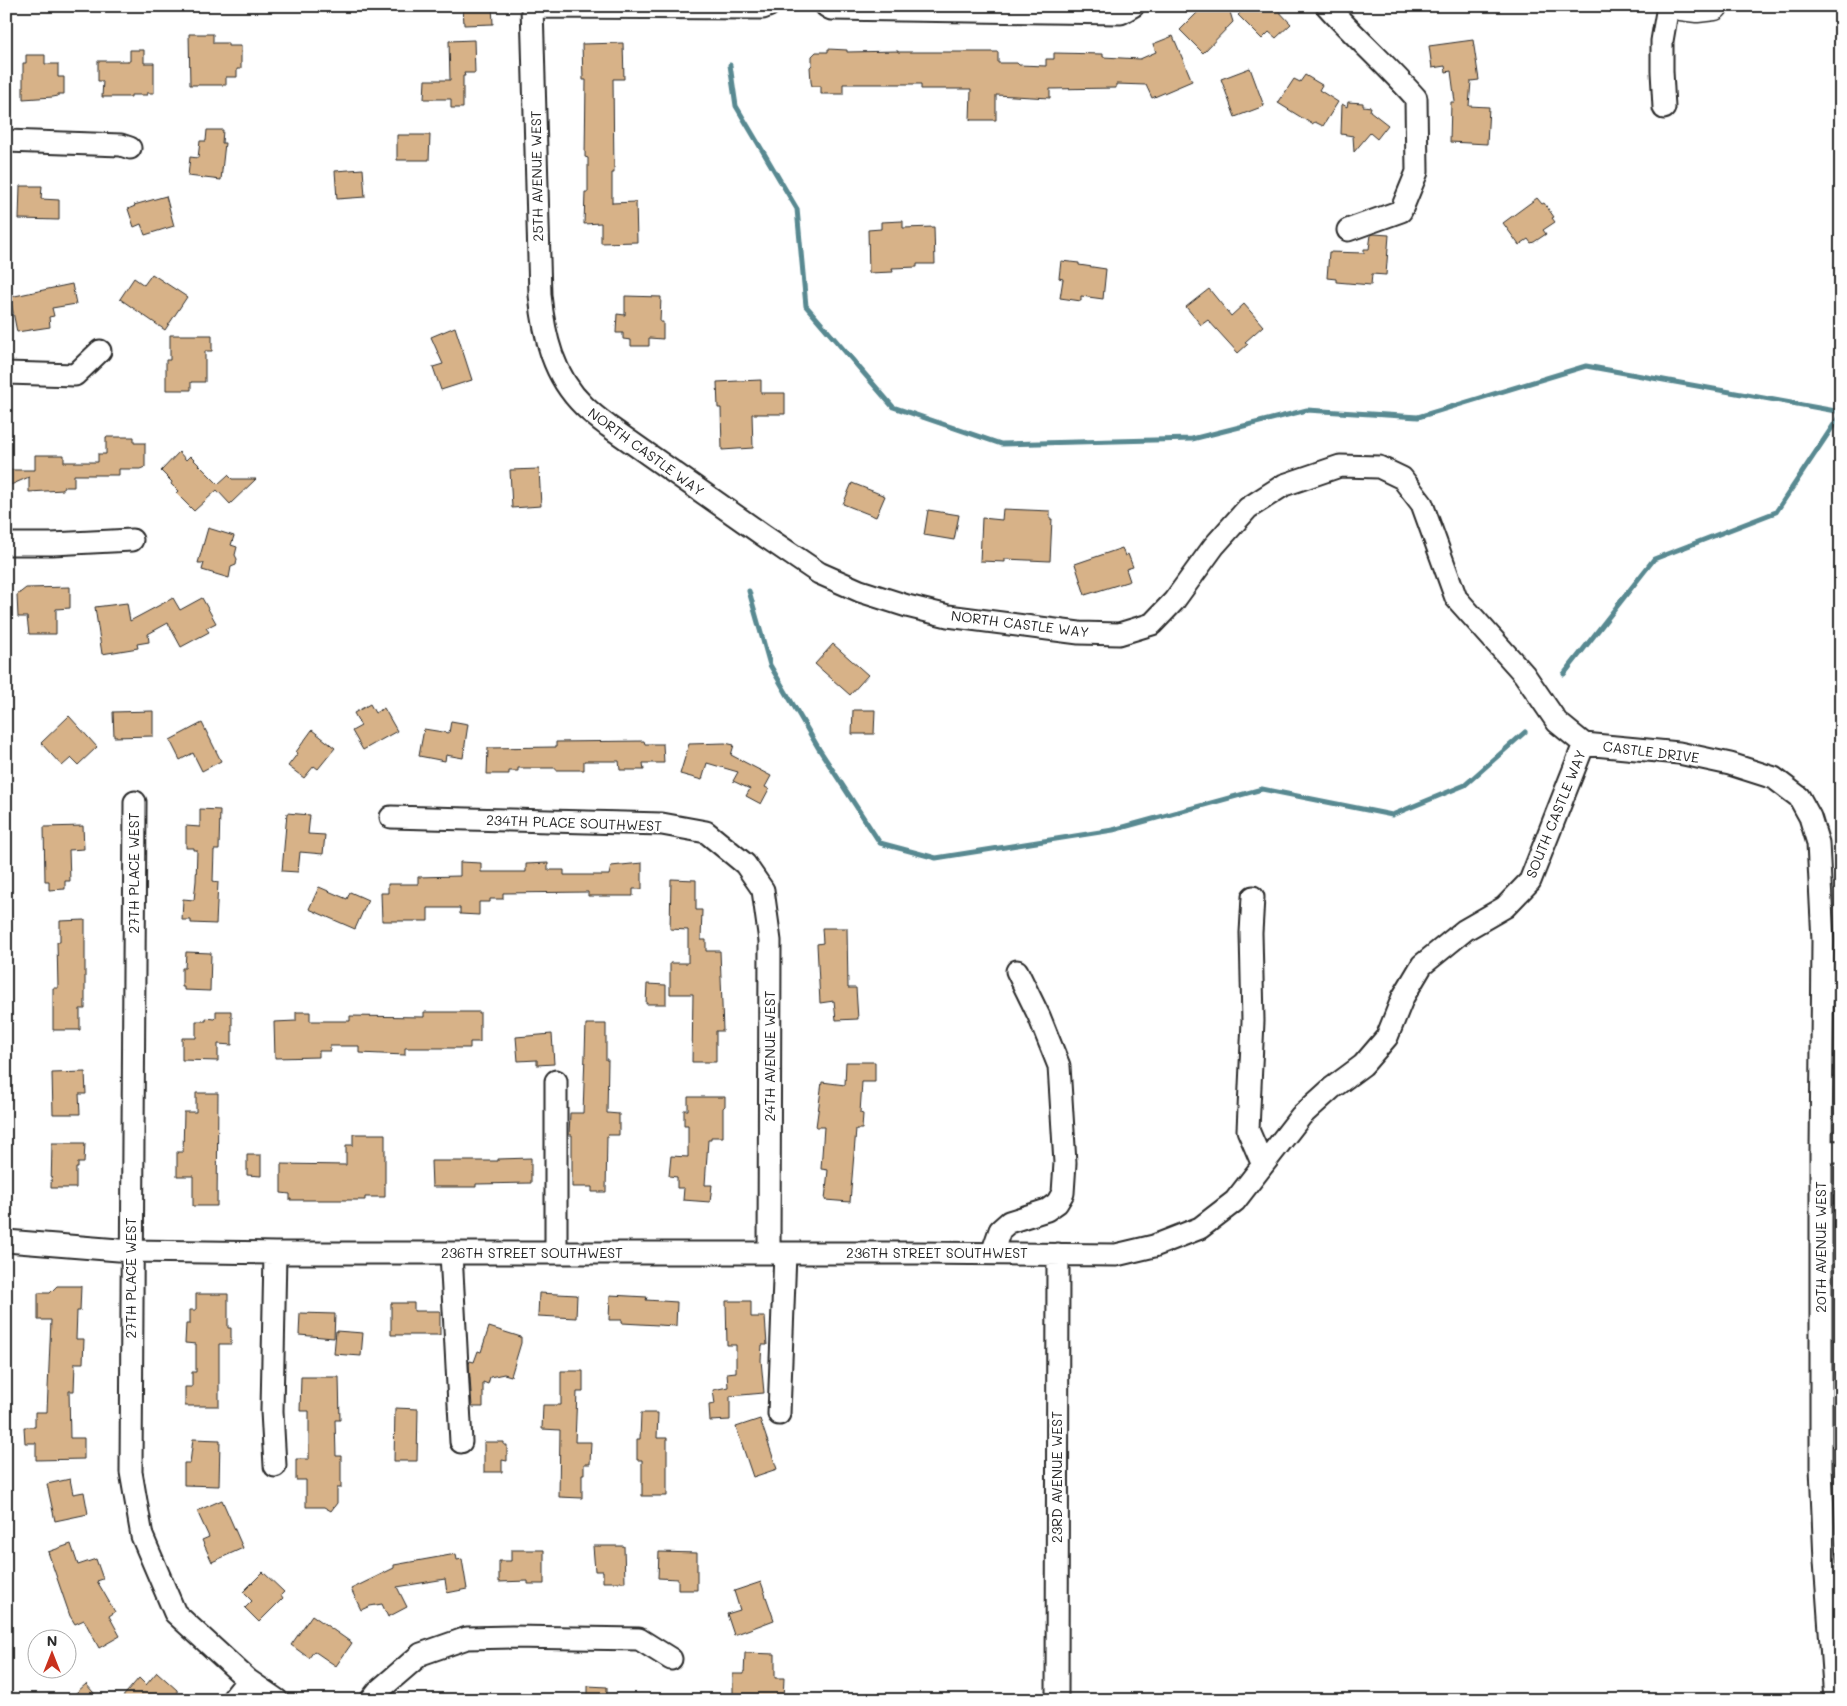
<svg xmlns="http://www.w3.org/2000/svg" width="1847" height="1706" viewBox="0 0 1847 1706" font-family="Mali,sans-serif">
  <rect width="100%" height="100%" fill="#fff"/>
  <filter id="ink" filterUnits="userSpaceOnUse"><feTurbulence type="fractalNoise" baseFrequency=".02" numOctaves="2"/><feDisplacementMap in="SourceGraphic" scale="10" xChannelSelector="R" yChannelSelector="G"/><feConvolveMatrix kernelMatrix="1 2 1 2 8 2 1 2 1" color-interpolation-filters="sRGB"/></filter>
  <g filter="url(#ink)">
    <g fill="none" stroke-linecap="round" stroke-linejoin="round">
      <path stroke="#598991" stroke-width="5" d="M 730,65 L 736,106 L 797,209 L 806,306 L 893,407 L 1001,444 L 1192,439 L 1307,410 L 1418,417 L 1586,366 L 1841,412
        M 749,591 L 770,665 L 819,749 L 880,843 L 936,858 L 1113,830 L 1262,789 L 1392,815 L 1465,785 L 1525,732
        M 1564,674 L 1654,559 L 1776,512 L 1841,414"/>
    </g>
    <path fill="#d7b288" stroke="#2b2b2b" d="M 463,6 L 492,6 L 493,24 L 464,25 Z
      M 1204,6 L 1224,6 L 1230,12 L 1233,22 L 1203,53 L 1180,30 Z
      M 1247,6 L 1274,6 L 1291,24 L 1276,38 L 1269,32 L 1262,39 L 1238,15 Z
      M 189,34 L 213,34 L 213,43 L 228,43 L 228,46 L 241,46 L 241,69 L 237,69 L 237,77 L 226,77 L 226,85 L 190,85 Z
      M 1173,36 L 1192,81 L 1152,98 L 1146,85 L 1116,84 L 1116,88 L 1050,89 L 1050,98 L 996,95 L 996,120 L 970,120 L 971,89 L 921,89 L 921,84 L 843,84 L 843,94 L 821,94 L 821,86 L 812,86 L 811,82 L 810,67 L 812,65 L 812,56 L 816,52 L 828,52 L 828,49 L 847,50 L 847,52 L 898,51 L 898,52 L 998,52 L 998,63 L 1017,63 L 1019,65 L 1046,66 L 1046,59 L 1054,59 L 1054,53 L 1103,54 L 1103,57 L 1140,59 L 1156,52 L 1153,44 Z
      M 474,40 L 475,73 L 464,73 L 465,76 L 463,76 L 463,108 L 451,108 L 451,99 L 424,99 L 425,80 L 450,80 L 449,41 Z
      M 1473,40 L 1479,80 L 1471,81 L 1469,106 L 1489,107 L 1487,144 L 1450,142 L 1451,102 L 1455,102 L 1451,71 L 1446,72 L 1445,66 L 1432,68 L 1429,46 Z
      M 623,43 L 624,79 L 613,79 L 614,173 L 612,173 L 612,203 L 636,202 L 637,242 L 601,243 L 601,223 L 584,224 L 585,192 L 588,192 L 588,158 L 585,157 L 586,80 L 583,80 L 582,44 Z
      M 130,50 L 144,50 L 144,63 L 154,63 L 154,93 L 147,93 L 147,95 L 131,95 L 131,97 L 102,97 L 103,81 L 98,81 L 98,61 L 130,61 Z
      M 26,55 L 45,55 L 45,64 L 58,64 L 58,77 L 64,77 L 64,94 L 58,94 L 58,96 L 53,97 L 23,99 L 23,63 L 26,63 Z
      M 1250,68 L 1264,106 L 1235,117 L 1221,79 Z
      M 1305,75 L 1322,85 L 1319,90 L 1338,102 L 1323,126 L 1315,122 L 1312,124 L 1278,103 L 1294,79 L 1300,82 Z
      M 1348,102 L 1363,103 L 1363,106 L 1371,107 L 1370,111 L 1388,125 L 1377,139 L 1370,133 L 1354,152 L 1353,136 L 1341,134 L 1342,104 L 1347,107 Z
      M 207,130 L 223,130 L 222,143 L 225,143 L 221,180 L 188,176 L 190,157 L 198,158 L 200,141 L 206,141 Z
      M 397,135 L 430,135 L 429,160 L 397,160 Z
      M 363,169 L 365,197 L 337,199 L 335,171 Z
      M 20,186 L 42,186 L 41,199 L 59,200 L 59,220 L 19,219 Z
      M 166,196 L 174,226 L 145,235 L 141,224 L 134,227 L 128,209 L 135,206 L 134,205 Z
      M 1537,198 L 1542,204 L 1544,203 L 1554,217 L 1552,218 L 1555,222 L 1543,230 L 1546,234 L 1534,242 L 1531,243 L 1528,239 L 1519,245 L 1503,223 Z
      M 903,221 L 903,228 L 934,227 L 935,264 L 917,264 L 917,267 L 892,268 L 893,272 L 869,273 L 868,230 L 881,229 L 881,222 Z
      M 1374,234 L 1389,235 L 1386,275 L 1372,274 L 1371,285 L 1336,282 L 1336,279 L 1327,278 L 1329,252 L 1364,253 L 1364,249 L 1369,249 L 1371,235 Z
      M 1061,261 L 1079,263 L 1079,265 L 1106,269 L 1103,299 L 1081,296 L 1081,301 L 1060,298 L 1063,279 L 1059,278 Z
      M 152,274 L 187,297 L 165,330 L 120,299 L 134,278 L 144,285 Z
      M 72,284 L 76,304 L 52,308 L 54,316 L 49,317 L 50,327 L 17,332 L 10,297 Z
      M 1209,289 L 1231,316 L 1244,304 L 1263,326 L 1245,342 L 1248,344 L 1238,353 L 1208,320 L 1201,325 L 1186,307 Z
      M 625,296 L 661,297 L 660,322 L 663,322 L 663,339 L 649,338 L 649,346 L 631,346 L 631,340 L 623,339 L 623,333 L 616,333 L 617,314 L 625,315 Z
      M 455,327 L 472,380 L 441,390 L 433,367 L 443,364 L 431,337 Z
      M 170,335 L 212,335 L 212,351 L 205,351 L 205,382 L 191,382 L 191,390 L 166,390 L 166,360 L 170,360 Z
      M 761,380 L 761,393 L 785,393 L 785,414 L 752,414 L 753,448 L 722,450 L 721,408 L 718,408 L 717,382 Z
      M 106,437 L 134,437 L 134,443 L 145,443 L 145,467 L 140,469 L 119,469 L 119,475 L 74,475 L 74,487 L 63,487 L 63,490 L 29,492 L 29,477 L 6,487 L 6,470 L 35,470 L 35,455 L 64,455 L 64,462 L 98,462 L 98,454 L 106,454 Z
      M 179,452 L 186,460 L 190,456 L 218,484 L 228,475 L 232,479 L 256,479 L 230,504 L 217,490 L 194,511 L 176,493 L 178,491 L 171,484 L 172,482 L 161,471 Z
      M 539,469 L 541,506 L 512,508 L 510,470 Z
      M 852,483 L 885,496 L 876,517 L 843,504 Z
      M 1003,509 L 1050,511 L 1050,519 L 1052,519 L 1050,561 L 1005,559 L 1005,562 L 980,561 L 982,518 L 1002,520 Z
      M 928,510 L 959,515 L 954,540 L 924,535 Z
      M 208,528 L 234,536 L 231,545 L 237,547 L 235,555 L 237,559 L 236,565 L 231,567 L 229,578 L 202,570 L 204,563 L 198,563 Z
      M 1122,548 L 1125,556 L 1128,554 L 1133,567 L 1126,569 L 1130,581 L 1085,595 L 1075,564 Z
      M 70,587 L 70,608 L 56,609 L 56,634 L 29,634 L 27,617 L 18,617 L 17,595 L 26,588 Z
      M 173,598 L 180,610 L 202,598 L 216,623 L 206,628 L 209,632 L 181,647 L 168,623 L 148,634 L 149,642 L 137,644 L 138,648 L 102,654 L 95,607 L 127,603 L 130,621 Z
      M 833,644 L 868,675 L 850,695 L 815,664 Z
      M 370,704 L 375,713 L 384,708 L 397,731 L 363,750 L 352,731 L 361,726 L 354,713 Z
      M 853,710 L 875,710 L 874,734 L 852,734 Z
      M 153,711 L 153,736 L 114,737 L 113,712 Z
      M 69,716 L 97,747 L 78,765 L 71,758 L 62,766 L 41,743 Z
      M 451,721 L 468,724 L 463,758 L 446,755 L 445,761 L 419,756 L 424,729 L 449,733 Z
      M 202,723 L 221,761 L 202,771 L 193,753 L 180,760 L 170,740 Z
      M 312,730 L 335,748 L 318,769 L 314,766 L 304,778 L 288,766 L 298,753 L 296,752 Z
      M 644,741 L 645,744 L 663,744 L 664,763 L 643,763 L 644,770 L 620,770 L 619,761 L 584,761 L 584,770 L 556,770 L 556,768 L 518,768 L 518,771 L 509,771 L 509,774 L 487,774 L 488,748 L 556,747 L 556,742 Z
      M 725,743 L 734,745 L 731,755 L 771,776 L 765,787 L 769,789 L 761,804 L 746,796 L 750,789 L 733,781 L 738,772 L 707,763 L 702,780 L 680,774 L 689,744 Z
      M 200,809 L 220,810 L 219,850 L 214,850 L 213,881 L 218,882 L 216,924 L 191,923 L 191,920 L 182,920 L 183,899 L 194,900 L 196,881 L 197,850 L 194,850 L 194,848 L 186,848 L 186,826 L 200,827 Z
      M 287,813 L 310,815 L 308,834 L 325,835 L 323,854 L 300,852 L 298,872 L 282,871 Z
      M 83,826 L 84,849 L 69,850 L 70,881 L 65,881 L 65,889 L 49,890 L 49,881 L 45,881 L 44,827 Z
      M 460,862 L 481,863 L 481,872 L 526,872 L 526,864 L 548,863 L 548,870 L 564,870 L 564,875 L 609,875 L 611,866 L 642,863 L 642,889 L 633,889 L 633,896 L 588,896 L 588,892 L 503,893 L 503,899 L 490,899 L 490,902 L 479,902 L 479,915 L 460,914 L 460,908 L 428,908 L 428,921 L 382,921 L 381,893 L 388,893 L 388,884 L 418,884 L 418,877 L 460,876 Z
      M 671,879 L 696,880 L 696,910 L 702,910 L 701,940 L 706,940 L 706,951 L 720,951 L 723,1031 L 716,1031 L 716,1062 L 692,1062 L 693,994 L 670,994 L 670,963 L 688,963 L 688,930 L 670,929 Z
      M 319,887 L 347,899 L 350,892 L 368,900 L 355,929 L 309,909 Z
      M 85,920 L 85,1009 L 80,1009 L 80,1030 L 53,1030 L 53,988 L 58,988 L 57,942 L 60,942 L 60,921 Z
      M 822,928 L 847,928 L 848,988 L 856,988 L 858,1019 L 836,1020 L 834,1001 L 820,1003 L 817,944 L 823,943 Z
      M 186,952 L 211,953 L 210,991 L 184,990 L 184,987 L 182,987 L 182,968 L 185,968 Z
      M 647,984 L 666,985 L 666,1004 L 646,1004 Z
      M 216,1011 L 231,1011 L 231,1016 L 232,1017 L 232,1045 L 218,1044 L 218,1061 L 182,1060 L 182,1038 L 196,1038 L 196,1021 L 206,1021 L 206,1018 L 214,1019 L 216,1017 Z
      M 296,1012 L 310,1012 L 310,1021 L 350,1021 L 350,1016 L 424,1017 L 424,1012 L 480,1012 L 480,1042 L 470,1042 L 470,1048 L 405,1048 L 405,1055 L 359,1053 L 359,1046 L 330,1046 L 330,1051 L 319,1051 L 319,1057 L 275,1058 L 274,1022 L 296,1021 Z
      M 586,1024 L 606,1024 L 606,1060 L 608,1060 L 607,1113 L 619,1114 L 619,1135 L 607,1135 L 606,1192 L 592,1192 L 592,1187 L 572,1187 L 572,1135 L 569,1135 L 570,1113 L 583,1113 Z
      M 552,1034 L 554,1064 L 537,1065 L 537,1060 L 518,1061 L 516,1037 Z
      M 846,1062 L 875,1062 L 875,1082 L 862,1082 L 860,1113 L 863,1114 L 862,1129 L 856,1129 L 850,1202 L 825,1200 L 828,1170 L 821,1169 L 824,1127 L 816,1127 L 822,1082 L 845,1085 Z
      M 85,1072 L 86,1094 L 79,1094 L 80,1114 L 53,1114 L 52,1073 Z
      M 196,1093 L 218,1093 L 217,1206 L 193,1206 L 193,1176 L 177,1176 L 177,1152 L 183,1152 L 184,1112 L 196,1112 Z
      M 688,1097 L 725,1097 L 725,1106 L 723,1108 L 723,1137 L 711,1137 L 711,1140 L 708,1140 L 705,1185 L 712,1185 L 710,1202 L 683,1200 L 684,1188 L 677,1188 L 677,1177 L 669,1176 L 671,1156 L 688,1157 L 688,1125 L 684,1125 L 684,1110 L 688,1110 Z
      M 353,1134 L 385,1134 L 385,1197 L 365,1197 L 365,1200 L 290,1200 L 290,1194 L 281,1193 L 281,1164 L 346,1165 L 346,1145 L 353,1145 Z
      M 52,1143 L 85,1143 L 84,1163 L 78,1163 L 78,1168 L 76,1168 L 76,1188 L 51,1188 Z
      M 247,1155 L 261,1155 L 261,1176 L 247,1175 Z
      M 531,1158 L 531,1183 L 476,1184 L 476,1187 L 432,1187 L 431,1161 L 498,1161 L 498,1159 Z
      M 57,1286 L 81,1286 L 80,1311 L 77,1311 L 76,1339 L 84,1339 L 83,1363 L 75,1363 L 74,1391 L 69,1391 L 70,1438 L 84,1438 L 84,1459 L 36,1460 L 36,1443 L 25,1443 L 24,1427 L 35,1427 L 35,1412 L 47,1412 L 51,1320 L 38,1320 L 38,1293 L 50,1293 Z
      M 539,1293 L 577,1295 L 576,1318 L 538,1316 Z
      M 196,1294 L 228,1294 L 228,1328 L 231,1328 L 231,1344 L 219,1344 L 219,1406 L 185,1406 L 185,1387 L 192,1387 L 192,1372 L 196,1372 L 196,1344 L 185,1343 L 186,1324 L 190,1324 L 190,1310 L 196,1310 Z
      M 610,1295 L 647,1297 L 646,1300 L 677,1302 L 676,1326 L 622,1323 L 622,1320 L 609,1320 Z
      M 726,1301 L 751,1301 L 751,1317 L 765,1317 L 767,1345 L 762,1345 L 761,1360 L 764,1393 L 730,1396 L 730,1420 L 710,1421 L 709,1405 L 715,1404 L 713,1390 L 728,1387 L 727,1373 L 736,1372 L 736,1345 L 727,1345 Z
      M 391,1303 L 414,1303 L 414,1311 L 440,1311 L 440,1335 L 391,1335 Z
      M 300,1313 L 335,1314 L 334,1338 L 299,1335 Z
      M 489,1327 L 521,1337 L 521,1343 L 511,1376 L 504,1374 L 490,1377 L 488,1384 L 483,1382 L 483,1407 L 472,1407 L 469,1364 L 470,1361 L 474,1362 L 478,1351 L 481,1352 Z
      M 336,1331 L 363,1333 L 361,1356 L 334,1354 Z
      M 561,1371 L 583,1371 L 583,1392 L 577,1392 L 575,1442 L 591,1442 L 590,1464 L 584,1464 L 584,1474 L 582,1474 L 582,1498 L 559,1497 L 560,1430 L 542,1429 L 543,1405 L 561,1405 Z
      M 301,1377 L 339,1377 L 340,1420 L 335,1420 L 336,1456 L 341,1456 L 341,1488 L 337,1488 L 337,1503 L 331,1511 L 324,1507 L 306,1507 L 306,1480 L 296,1480 L 296,1459 L 309,1459 L 309,1411 L 300,1411 Z
      M 395,1408 L 418,1409 L 417,1461 L 394,1461 Z
      M 641,1413 L 658,1413 L 657,1438 L 667,1438 L 667,1496 L 642,1496 L 642,1460 L 637,1460 L 637,1439 L 640,1439 Z
      M 760,1419 L 777,1469 L 753,1477 L 736,1427 Z
      M 193,1439 L 220,1440 L 219,1486 L 184,1485 L 184,1463 L 190,1463 Z
      M 484,1442 L 504,1442 L 504,1445 L 507,1445 L 507,1461 L 502,1460 L 502,1472 L 484,1472 Z
      M 70,1479 L 73,1494 L 84,1492 L 88,1514 L 55,1521 L 47,1484 Z
      M 222,1500 L 243,1548 L 212,1562 L 202,1540 L 209,1537 L 197,1511 Z
      M 71,1544 L 78,1565 L 96,1559 L 103,1579 L 97,1581 L 115,1612 L 109,1616 L 120,1636 L 99,1648 L 84,1620 L 75,1624 L 70,1616 L 48,1552 Z
      M 593,1546 L 624,1546 L 625,1582 L 603,1582 L 603,1571 L 595,1571 Z
      M 511,1550 L 544,1550 L 544,1584 L 528,1584 L 528,1581 L 499,1582 L 499,1561 L 511,1561 Z
      M 659,1552 L 697,1553 L 697,1590 L 678,1590 L 678,1579 L 658,1578 Z
      M 456,1554 L 457,1560 L 462,1559 L 467,1589 L 447,1593 L 445,1579 L 397,1587 L 407,1607 L 388,1617 L 382,1604 L 370,1606 L 361,1610 L 351,1589 L 394,1568 L 394,1565 Z
      M 263,1572 L 284,1592 L 281,1595 L 283,1598 L 259,1622 L 245,1608 L 252,1601 L 243,1592 Z
      M 761,1582 L 774,1620 L 734,1635 L 727,1614 L 740,1610 L 734,1591 Z
      M 312,1615 L 352,1643 L 336,1666 L 314,1651 L 309,1658 L 291,1645 Z
      M 745,1653 L 775,1654 L 775,1678 L 784,1678 L 783,1700 L 733,1697 L 733,1674 L 744,1674 Z
      M 157,1672 L 177,1690 L 178,1700 L 120,1700 L 139,1678 L 146,1685 Z
      M 86,1684 L 100,1700 L 68,1700 Z
      M 588,1686 L 607,1687 L 607,1700 L 588,1700 Z"/>
    <g fill="none" stroke-linecap="round" stroke-linejoin="round">
      <defs>
        <path id="minor" d="M 532,6 L 540,295 C 544,336 553,376 584,406 C 592,414 600,420 608,426 L 763,535 L 819,573 L 860,591 L 907,606 L 948,616 L 1079,633 L 1119,634 L 1152,624 L 1174,601 L 1214,546 L 1248,508 L 1284,485 L 1340,466 L 1379,467 L 1402,478 L 1422,504 L 1456,598 L 1524,674 L 1557,722 L 1584,744
          M 826,6 L 831,9 L 1121,13 L 1133,6
          M 1327,6 C 1356,38 1388,66 1416,98 L 1417,172 L 1401,211 L 1348,230
          M 532,7 L 763,8 L 768,6
          M 1664,108 L 1662,71 L 1662,41 L 1668,6
          M 6,141 L 121,145 L 130,148
          M 6,373 L 75,375 L 100,351
          M 6,544 L 52,544 L 132,540
          M 1584,744 L 1679,753 L 1730,764 L 1774,778 L 1799,797 L 1810,817 L 1818,843 L 1823,941 L 1821,1151 L 1821,1467 L 1825,1561 L 1835,1700
          M 135,802 L 131,1472 L 142,1536 L 175,1613 L 248,1680 L 277,1700
          M 391,817 L 662,824 L 706,832 L 745,864 L 763,890 L 770,941 L 769,1253
          M 1253,897 L 1251,933 L 1253,1021 L 1248,1130 L 1263,1165
          M 556,1081 L 556,1253
          M 1821,1151 L 1841,1152
          M 6,1241 L 131,1251 L 275,1253 L 918,1253 L 1116,1255 L 1154,1246 L 1200,1228 L 1235,1201 L 1301,1116 L 1332,1088 L 1363,1065 L 1387,1037 L 1403,997 L 1422,965 L 1465,930 L 1505,907 L 1530,881 L 1584,744
          M 275,1253 L 272,1411 L 275,1466
          M 451,1253 L 461,1442
          M 992,1253 L 1000,1230 L 1009,1222 L 1047,1210 L 1057,1203 L 1063,1193 L 1065,1163 L 1059,1066 L 1039,1016 L 1017,971
          M 779,1414 L 785,1253
          M 232,1700 L 248,1680
          M 371,1700 L 378,1691 L 421,1654 L 467,1638 L 512,1637 L 639,1639 L 671,1659
          M 1057,1700 L 1058,1254"/>
        <path id="major" d="M 1681,6 L 1697,8 L 1714,6"/>
      </defs>
      <use href="#minor" stroke="#2b2b2b" stroke-width="25"/>
      <use href="#major" stroke="#2b2b2b" stroke-width="31"/>
      <use href="#minor" stroke="#fff" stroke-width="21"/>
      <use href="#major" stroke="#fff" stroke-width="28"/>
    </g>
  </g>
  <g text-anchor="middle" stroke-width="4.5" stroke-linejoin="round" paint-order="stroke">
    <g font-size="14" fill="#2b2b2b" stroke="#fff">
      <text transform="translate(537 176) rotate(-91)" y="5">25TH AVENUE WEST</text>
      <text transform="translate(646 452) rotate(36)" y="5">NORTH CASTLE WAY</text>
      <text transform="translate(1020 624) rotate(7)" y="5">NORTH CASTLE WAY</text>
      <text transform="translate(1651 752) rotate(7)" y="5">CASTLE DRIVE</text>
      <text transform="translate(1556 814) rotate(-68)" y="5">SOUTH CASTLE WAY</text>
      <text transform="translate(574 823) rotate(2)" y="5">234TH PLACE SOUTHWEST</text>
      <text transform="translate(134 873) rotate(-90)" y="5">27TH PLACE WEST</text>
      <text transform="translate(770 1056) rotate(-90)" y="5">24TH AVENUE WEST</text>
      <text transform="translate(1821 1247) rotate(-90)" y="5">20TH AVENUE WEST</text>
      <text x="532" y="1258">236TH STREET SOUTHWEST</text>
      <text x="937" y="1258">236TH STREET SOUTHWEST</text>
      <text transform="translate(131 1278) rotate(-90)" y="5">27TH PLACE WEST</text>
      <text transform="translate(1057 1477) rotate(-90)" y="5">23RD AVENUE WEST</text>
    </g>
  </g>
  <rect width="1847" height="1706" fill="none" stroke="#fff" stroke-width="25"/>
  <rect x="12" y="12" width="1822" height="1681" fill="none" stroke="#2b2b2b" stroke-width="2" filter="url(#ink)"/>
  <g transform="translate(52 1654)"><circle r="24" fill="#ffffff" stroke="#aaaaaa"/>
  <path d="M0-4L9 19L0 12L-9 19Z" fill="#c8321e"/>
  <text y="-8" font-size="14" font-weight="bold" text-anchor="middle" fill="#2b2b2b">N</text>
  </g>
</svg>
